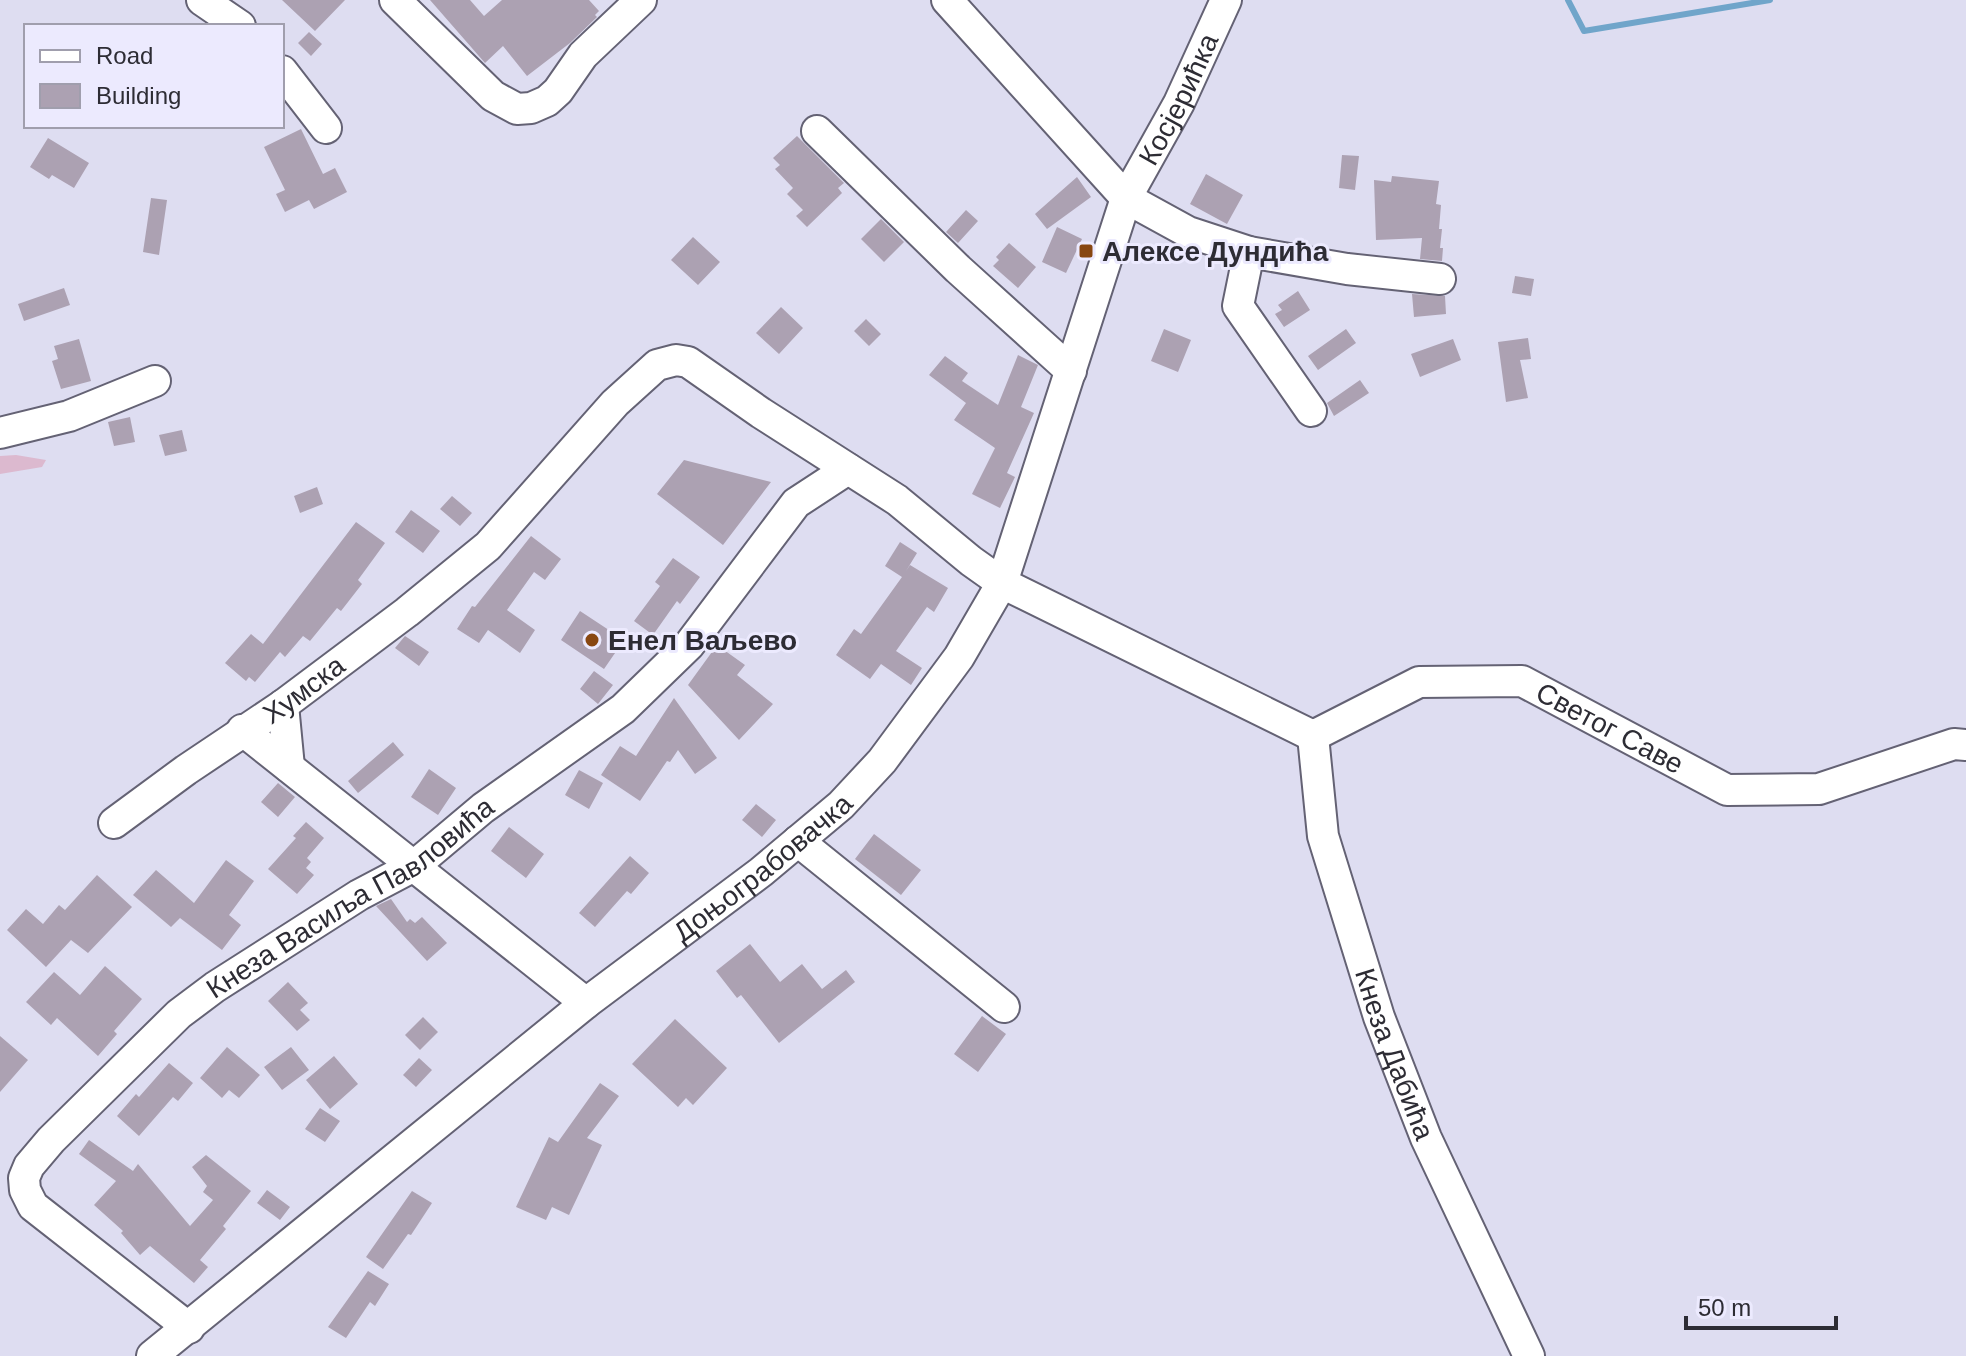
<svg xmlns="http://www.w3.org/2000/svg" width="1966" height="1356" viewBox="0 0 1966 1356" font-family="Helvetica,sans-serif">
  <rect width="100%" height="100%" fill="#deddf1"/>
  <path fill="#dcb9cf" d="M 16,455 L 46,460 L 42,467 L 0,474 L 0,456 Z"/>
  <g fill="none" stroke-linecap="round" stroke-linejoin="round">
    <path stroke="#70a5ca" stroke-width="6" d="M 1568,0 L 1584,31 L 1770,0"/>
  </g>
  <path fill="#aca1b2" d="M 282,0 L 345,0 L 315,31 Z
    M 430,0 L 470,0 L 484,16 L 502,0 L 589,0 L 599,11 L 595,15 L 597,17 L 570,43 L 527,76 L 503,46 L 485,63 Z
    M 309,32 L 322,44 L 311,56 L 298,43 Z
    M 301,129 L 323,174 L 335,168 L 347,192 L 314,209 L 309,200 L 285,212 L 276,194 L 285,190 L 264,147 Z
    M 797,136 L 844,183 L 838,188 L 842,193 L 807,227 L 796,216 L 803,210 L 787,194 L 793,188 L 775,169 L 780,165 L 773,158 Z
    M 48,138 L 89,163 L 74,188 L 52,175 L 49,179 L 30,167 Z
    M 1342,155 L 1359,156 L 1355,190 L 1339,188 Z
    M 1206,174 L 1243,195 L 1227,224 L 1190,204 Z
    M 1392,176 L 1439,181 L 1436,204 L 1441,205 L 1439,229 L 1442,229 L 1440,248 L 1443,248 L 1442,261 L 1420,259 L 1422,238 L 1376,240 L 1374,180 L 1391,182 Z
    M 1077,177 L 1091,197 L 1047,229 L 1035,214 Z
    M 151,198 L 167,200 L 159,255 L 143,252 Z
    M 966,210 L 978,221 L 958,243 L 946,232 Z
    M 881,219 L 904,242 L 884,262 L 861,239 Z
    M 1057,227 L 1082,239 L 1066,273 L 1042,262 Z
    M 693,237 L 720,262 L 698,285 L 671,260 Z
    M 1009,243 L 1036,267 L 1018,288 L 993,266 L 999,260 L 996,257 Z
    M 1515,276 L 1534,279 L 1531,296 L 1512,293 Z
    M 64,288 L 70,305 L 24,321 L 18,304 Z
    M 1298,291 L 1310,310 L 1284,327 L 1275,314 L 1282,310 L 1278,305 Z
    M 1412,294 L 1445,296 L 1446,314 L 1414,317 Z
    M 781,307 L 803,328 L 779,354 L 756,333 Z
    M 866,319 L 881,334 L 869,346 L 854,331 Z
    M 1164,329 L 1191,340 L 1178,372 L 1151,361 Z
    M 1346,329 L 1356,343 L 1318,370 L 1308,356 Z
    M 1528,338 L 1531,359 L 1520,360 L 1528,398 L 1506,402 L 1498,342 Z
    M 79,339 L 91,381 L 61,389 L 52,361 L 58,359 L 54,346 Z
    M 1453,339 L 1461,360 L 1420,377 L 1411,354 Z
    M 1018,355 L 1038,365 L 1021,407 L 1034,413 L 1007,473 L 1015,477 L 1000,508 L 972,494 L 995,448 L 954,420 L 966,403 L 929,375 L 945,356 L 968,373 L 962,381 L 998,405 Z
    M 1360,380 L 1369,393 L 1334,416 L 1327,403 Z
    M 130,417 L 135,442 L 114,446 L 108,422 Z
    M 182,430 L 187,451 L 165,456 L 159,435 Z
    M 684,460 L 771,482 L 723,545 L 657,494 Z
    M 317,487 L 323,504 L 300,513 L 294,496 Z
    M 452,496 L 472,513 L 460,526 L 440,509 Z
    M 411,510 L 440,531 L 423,553 L 395,532 Z
    M 356,522 L 385,543 L 358,580 L 362,584 L 341,611 L 337,608 L 310,641 L 303,636 L 285,657 L 280,652 L 255,682 L 249,677 L 246,681 L 225,663 L 251,634 L 263,644 Z
    M 531,536 L 561,559 L 545,580 L 534,572 L 507,610 L 535,630 L 520,653 L 488,630 L 479,643 L 457,629 L 472,606 L 475,607 Z
    M 900,542 L 917,553 L 906,571 L 910,565 L 948,588 L 934,612 L 927,607 L 896,651 L 922,668 L 911,685 L 881,664 L 870,679 L 836,655 L 854,629 L 861,634 L 902,577 L 885,566 Z
    M 673,558 L 700,577 L 680,604 L 677,601 L 653,635 L 634,621 L 660,586 L 655,582 Z
    M 580,611 L 624,640 L 604,669 L 561,640 Z
    M 405,636 L 429,652 L 419,666 L 395,648 Z
    M 717,645 L 745,665 L 737,675 L 773,704 L 739,740 L 688,685 Z
    M 594,671 L 613,685 L 598,704 L 580,689 Z
    M 674,698 L 717,758 L 695,774 L 678,750 L 670,762 L 667,761 L 640,801 L 601,775 L 620,746 L 636,756 Z
    M 393,742 L 404,755 L 358,793 L 348,781 Z
    M 429,769 L 456,788 L 438,815 L 411,797 Z
    M 579,770 L 603,783 L 589,809 L 565,795 Z
    M 278,783 L 295,797 L 278,817 L 261,802 Z
    M 756,804 L 776,820 L 762,837 L 742,820 Z
    M 306,822 L 324,838 L 307,858 L 311,862 L 306,868 L 314,875 L 297,894 L 268,869 L 296,838 L 293,836 Z
    M 509,827 L 544,854 L 526,878 L 491,851 Z
    M 874,834 L 921,870 L 901,895 L 855,859 Z
    M 630,856 L 649,873 L 631,894 L 627,891 L 595,927 L 579,913 Z
    M 226,860 L 254,881 L 229,915 L 241,925 L 222,950 L 180,918 L 171,927 L 133,895 L 156,870 L 194,903 Z
    M 97,875 L 132,907 L 88,953 L 71,940 L 46,967 L 7,930 L 26,909 L 43,924 L 59,905 L 65,910 Z
    M 391,899 L 407,922 L 410,919 L 415,923 L 422,917 L 447,943 L 427,961 L 376,906 Z
    M 750,944 L 780,982 L 802,964 L 822,989 L 846,970 L 855,982 L 779,1043 L 741,995 L 737,998 L 716,971 Z
    M 105,966 L 142,999 L 114,1031 L 117,1034 L 98,1056 L 57,1018 L 51,1025 L 26,1002 L 54,972 L 80,995 Z
    M 288,982 L 308,1003 L 300,1010 L 310,1020 L 297,1031 L 268,1001 Z
    M 982,1016 L 1006,1034 L 978,1072 L 954,1054 Z
    M 423,1017 L 438,1032 L 420,1050 L 405,1035 Z
    M 675,1019 L 727,1068 L 693,1105 L 686,1098 L 678,1107 L 632,1064 Z
    M 0,1036 L 28,1060 L 0,1092 Z
    M 227,1047 L 260,1075 L 239,1098 L 229,1090 L 222,1098 L 200,1078 Z
    M 291,1047 L 309,1070 L 282,1090 L 264,1067 Z
    M 334,1056 L 358,1084 L 330,1109 L 306,1080 Z
    M 419,1058 L 432,1070 L 416,1087 L 403,1075 Z
    M 169,1063 L 193,1083 L 178,1101 L 173,1097 L 139,1136 L 117,1116 L 136,1094 L 139,1097 Z
    M 600,1083 L 619,1096 L 587,1138 L 602,1145 L 569,1215 L 552,1207 L 546,1220 L 516,1207 L 549,1137 L 558,1142 Z
    M 320,1108 L 340,1121 L 325,1142 L 305,1129 Z
    M 89,1140 L 133,1171 L 138,1164 L 190,1226 L 213,1200 L 203,1192 L 207,1186 L 192,1167 L 206,1155 L 251,1191 L 223,1226 L 226,1229 L 200,1260 L 208,1267 L 194,1283 L 150,1246 L 140,1255 L 121,1233 L 123,1231 L 94,1205 L 116,1181 L 79,1154 Z
    M 267,1190 L 290,1207 L 280,1220 L 257,1203 Z
    M 412,1191 L 432,1203 L 411,1235 L 408,1234 L 383,1269 L 366,1257 Z
    M 368,1271 L 389,1284 L 375,1306 L 370,1302 L 346,1338 L 328,1327 Z"/>
  <g fill="none" stroke-linecap="round" stroke-linejoin="round">
    <defs>
      <g id="minor">
        <path d="M 202,0 L 240,26"/>
        <path d="M 395,0 L 493,96 L 517,109 L 531,108 L 547,101 L 558,91 L 583,55 L 641,0"/>
        <path d="M 947,0 L 1126,198 L 1188,232 L 1249,252 L 1347,269 L 1440,279"/>
        <path d="M 282,71 L 326,128"/>
        <path d="M 817,131 L 958,269 L 1071,371"/>
        <path d="M 1249,252 L 1238,306 L 1311,411"/>
        <path d="M 0,433 L 69,416 L 155,381"/>
        <path d="M 283,705 L 289,767"/>
        <path d="M 242,730 L 586,1003"/>
        <path id="s1" d="M 1313,736 L 1323,836 L 1379,1017 L 1426,1138 L 1529,1356"/>
        <path id="s2" d="M 114,823 L 186,770 L 283,705 L 407,612 L 488,546 L 615,403 L 657,365 L 676,360 L 688,362 L 761,413 L 897,500 L 971,561 L 1002,583 L 1313,736 L 1419,682 L 1522,681 L 1727,790 L 1819,789 L 1954,744 L 1966,745"/>
        <path d="M 798,841 L 1004,1007"/>
        <path id="s3" d="M 189,1328 L 33,1206 L 25,1190 L 24,1178 L 29,1166 L 51,1140 L 179,1014 L 215,987 L 359,895 L 414,866 L 483,808 L 623,709 L 689,645 L 796,503 L 848,469"/>
        <path id="s4" d="M 152,1356 L 586,1003 L 761,872 L 841,805 L 882,761 L 959,657 L 1002,583 L 1126,198 L 1179,103 L 1226,0"/>
      </g>
    </defs>
    <use href="#minor" stroke="#646274" stroke-width="34"/>
    <use href="#minor" stroke="#fff" stroke-width="30"/>
  </g>
  <g fill="#884711" stroke="#eceafe" stroke-width="3">
    <rect x="1078" y="243" width="16" height="16" rx="4"/>
    <circle cx="592" cy="640" r="8"/>
  </g>
  <g text-anchor="middle" stroke-width="6" stroke-linejoin="round" paint-order="stroke">
    <g font-size="28" fill="#2d2c34" stroke="#eceafe">
      <text dy="10" stroke="none"><textPath href="#s4" startOffset="1674">Косјерићка</textPath></text>
      <text dy="10" stroke="none"><textPath href="#s2" startOffset="232">Хумска</textPath></text>
      <text dy="10" stroke="none"><textPath href="#s2" startOffset="1798">Светог Саве</textPath></text>
      <text dy="10" stroke="none"><textPath href="#s4" startOffset="782">Доњограбовачка</textPath></text>
      <text dy="10" stroke="none"><textPath href="#s3" startOffset="662">Кнеза Васиља Павловића</textPath></text>
      <text dy="10" stroke="none"><textPath href="#s1" startOffset="330">Кнеза Дабића</textPath></text>
    </g>
    <g font-size="28" font-weight="bold" fill="#2d2c34" stroke="#eceafe" text-anchor="start">
      <text x="1102" y="261">Алексе Дундића</text>
      <text x="608" y="650">Енел Ваљево</text>
    </g>
  </g>
  <rect x="24" y="24" width="260" height="104" fill="#eceafe" stroke="#a09ead" stroke-width="2"/>
  <rect x="40" y="50" width="40" height="12" fill="#ffffff" stroke="#a09ead" stroke-width="2"/>
  <text x="96" y="64" font-size="24" fill="#2d2c34">Road</text>
  <rect x="40" y="84" width="40" height="24" fill="#aca1b2" stroke="#a09ead" stroke-width="2"/>
  <text x="96" y="104" font-size="24" fill="#2d2c34">Building</text>
  <path d="M1686 1316v12h150v-12" fill="none" stroke="#2d2c34" stroke-width="4"/>
  <text x="1698" y="1316" font-size="24" fill="#2d2c34" stroke="#eceafe" stroke-width="6" paint-order="stroke">50 m</text>
</svg>
